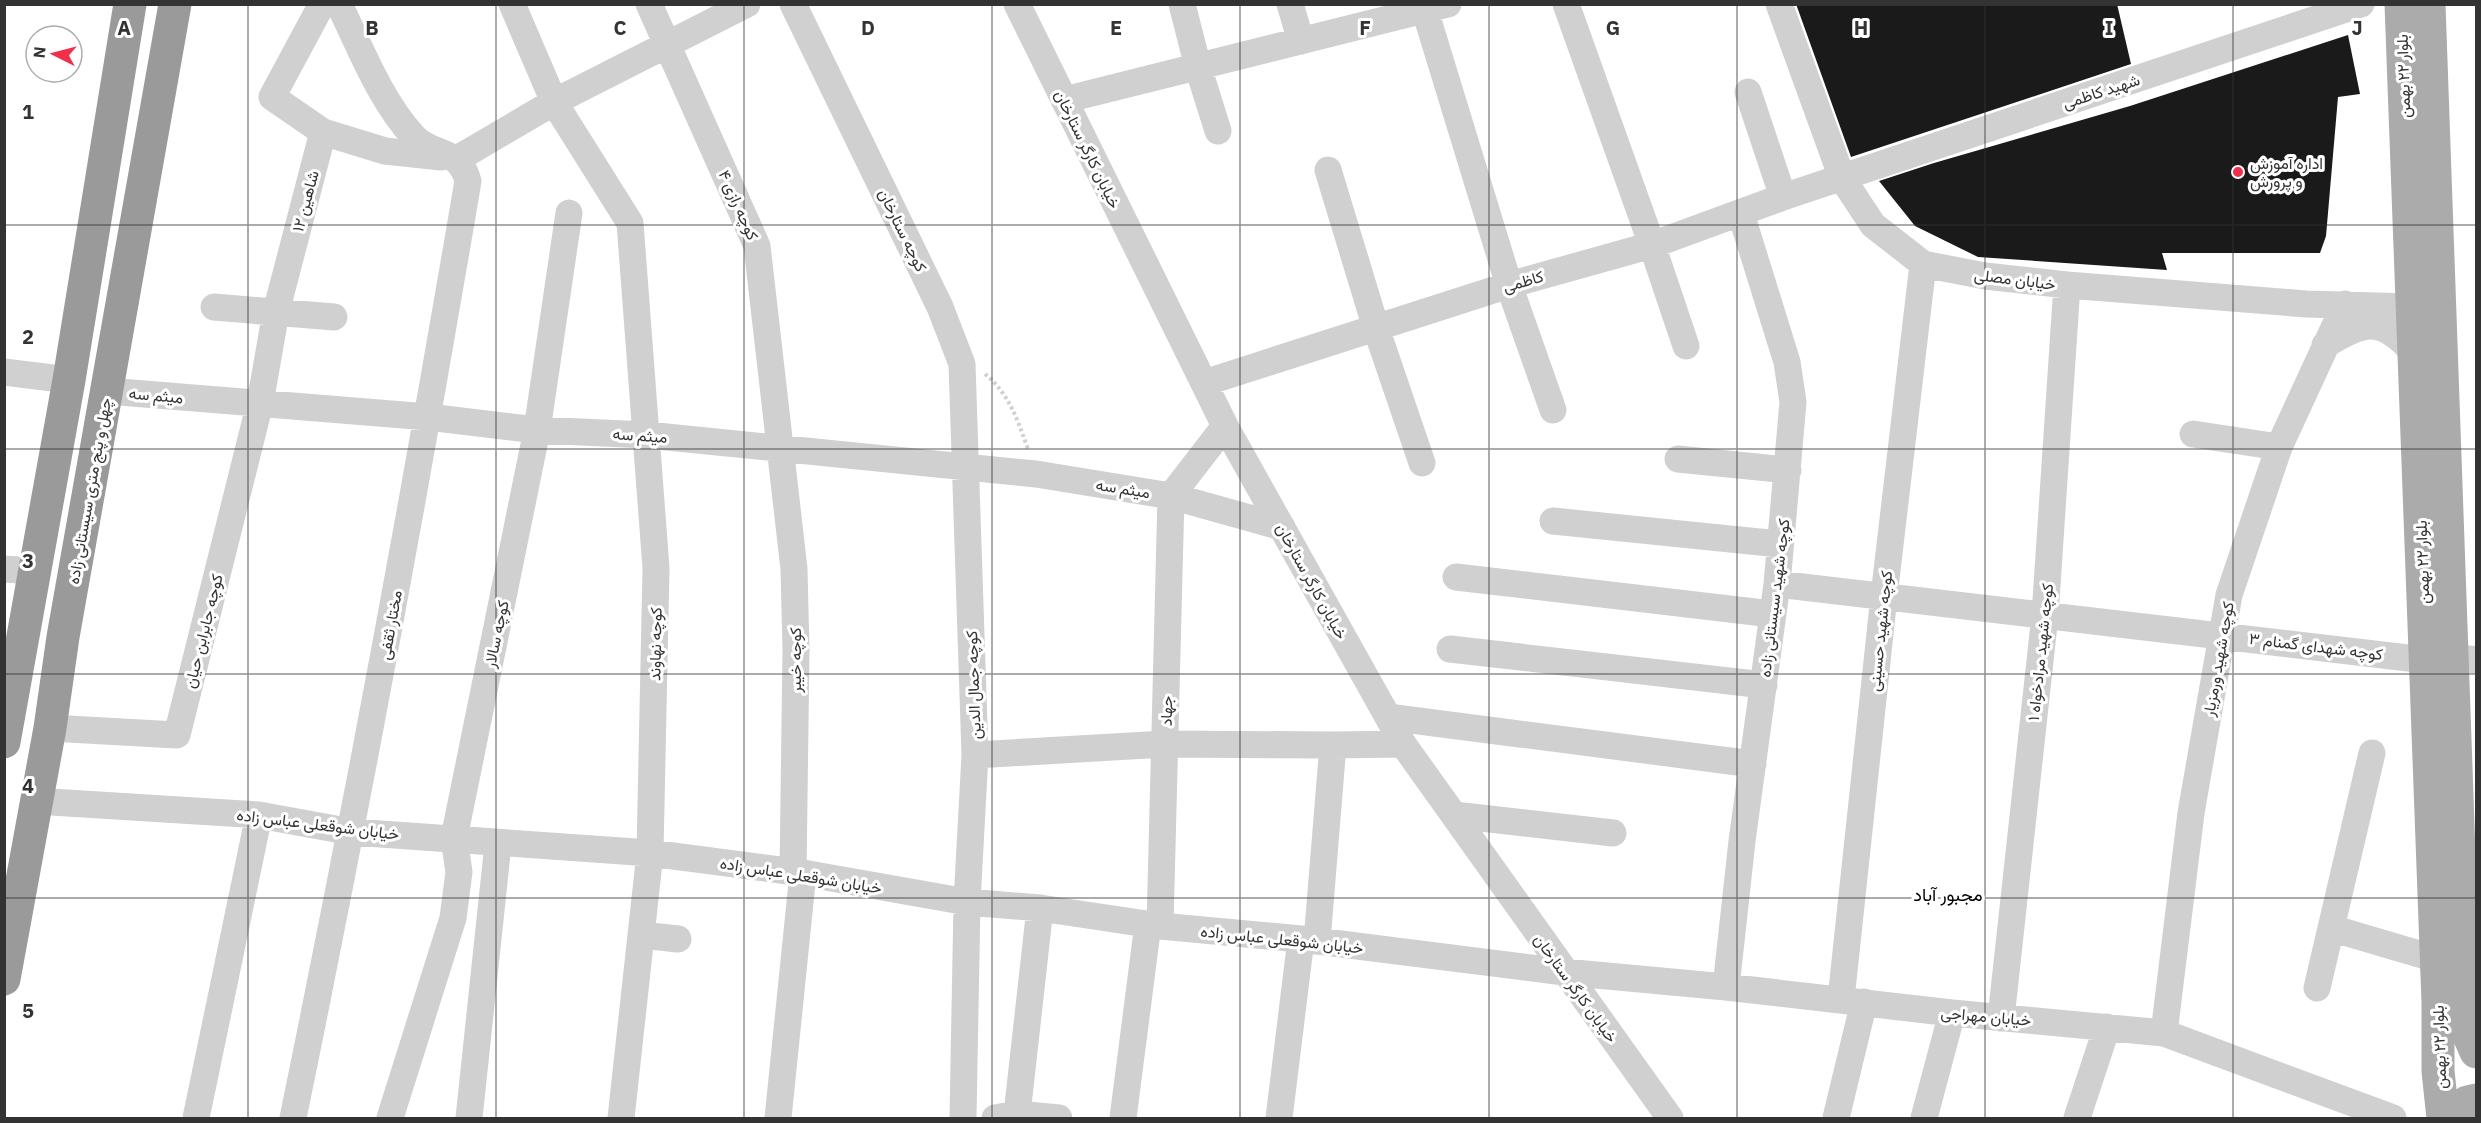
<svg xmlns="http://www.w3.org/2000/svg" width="2481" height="1123" viewBox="0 0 2481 1123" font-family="'IBM Plex Sans',Vazirmatn,sans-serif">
  <rect width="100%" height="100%" fill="#fff"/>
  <path fill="#1a1a1a" d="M 1796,4 L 2117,4 L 2131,64 L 1851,157 Z
    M 2348,35 L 2360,94 L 2338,97 L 2326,236 L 2320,253 L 2162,253 L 2167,270 L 1978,257 L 1915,226 L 1879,181 L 1934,163 L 2130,106 Z"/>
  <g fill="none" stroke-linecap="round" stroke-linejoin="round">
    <path stroke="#d0d0d0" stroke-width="4" stroke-dasharray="3 3" stroke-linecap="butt" d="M 985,374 C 1010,395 1017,419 1028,449"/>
    <path stroke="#d0d0d0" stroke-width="27" d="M 322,4 L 272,97 L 323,132 L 385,151 L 441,157
      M 512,4 L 554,102 L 630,223 L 656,568 L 650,853 L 621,1118
      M 649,4 L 757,246 L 794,569 L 796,650 L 793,873
      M 793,4 L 940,307 L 962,364 L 975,755 L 967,902 L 963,1118
      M 1017,4 L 1225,426 L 1403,744 L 1670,1118
      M 1182,4 L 1198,67 L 1218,131
      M 1290,4 L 1301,41
      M 1423,4 L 1509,285 L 1553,410
      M 1566,4 L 1652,245 L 1686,346
      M 1779,4 L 1842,178 L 1873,225 L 1923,264 L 1985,276 L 2067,285 L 2306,304 L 2412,307
      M 1748,92 L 1783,197
      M 1064,100 L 1448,4
      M 457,159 L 554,102 L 747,4
      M 1328,170 L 1376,328 L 1422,463
      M 214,307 L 334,317
      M 2325,345 C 2366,321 2380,316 2414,353
      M 4,372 L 69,380
      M 1204,383 L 1509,285 L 1652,245 L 1783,197 L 2361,4
      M 107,391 L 428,417 L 537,430 L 647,435 L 1036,474 L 1171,496 L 1282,527
      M 2193,434 L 2279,447
      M 1678,459 L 1788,470
      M 1171,496 L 1225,426
      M 1553,521 L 1780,544
      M 4,569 L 35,571
      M 1456,577 L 1772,614
      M 1777,584 L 2425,660
      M 1450,649 L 1764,685
      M 2453,657 L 2476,660
      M 1388,717 L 1753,764
      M 50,728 L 177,735 L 260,403 L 276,312 L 323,132
      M 975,755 L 1165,744 L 1333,745
      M 35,801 L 259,815 L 352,832 L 650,853 L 803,873 L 967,902 L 1040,908 L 1160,926 L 1301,939 L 1564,972 L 1726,987 L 1952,1013 L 2164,1033 L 2393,1118
      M 1454,815 L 1613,833
      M 1160,926 L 1171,496
      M 2331,928 L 2436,959
      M 641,935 L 678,939
      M 1317,941 L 1333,745 L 1403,744
      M 1726,987 L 1742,841 L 1777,584 L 1793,402 L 1787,362 L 1741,214
      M 2317,988 L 2372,753
      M 1841,999 L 1884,596 L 1923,264
      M 2001,1018 L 2045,615 L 2067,285
      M 2164,1033 L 2191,813 L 2229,595 L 2279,447 L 2345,304
      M 1017,1114 L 1040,908
      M 196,1118 L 259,815
      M 293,1118 C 357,807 415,494 468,181 C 459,147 433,157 414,137 C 380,100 361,49 339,4
      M 390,1118 L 453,918 L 459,872 L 454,838 L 537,430 L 569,213
      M 469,1118 L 498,844
      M 778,1118 L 803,873
      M 995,1118 L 1017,1114 L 1059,1118
      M 1123,1118 L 1148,924
      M 1279,1118 L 1301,939
      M 1836,1118 L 1864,1002
      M 1924,1118 L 1952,1013
      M 2077,1118 L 2107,1027"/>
    <path stroke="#ababab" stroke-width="33" d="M 2401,4 L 2438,1002 L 2438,1071 L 2443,1118
      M 2429,4 L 2464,994 L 2466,1029 L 2476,1052
      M 2448,1118 L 2467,1102 L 2476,1100"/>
    <path stroke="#9a9a9a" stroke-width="33" d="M 4,742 L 69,380 L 130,4
      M 4,979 L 50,728 L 63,637 L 175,4"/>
  </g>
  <path fill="none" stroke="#333" stroke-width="1.5" stroke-opacity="0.55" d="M 248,4 L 248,1118M 496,4 L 496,1118M 744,4 L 744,1118M 992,4 L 992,1118M 1240,4 L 1240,1118M 1489,4 L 1489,1118M 1737,4 L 1737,1118M 1985,4 L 1985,1118M 2233,4 L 2233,1118M 4,225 L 2476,225M 4,449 L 2476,449M 4,674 L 2476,674M 4,898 L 2476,898"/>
  <circle fill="#ef3048" stroke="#fff" stroke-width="2" cx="2238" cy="172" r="6"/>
  <g text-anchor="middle" stroke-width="6" stroke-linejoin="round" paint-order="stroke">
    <g font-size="16" fill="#333" stroke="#fff">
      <text transform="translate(2403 76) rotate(-92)" y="6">بلوار ۲۲ بهمن</text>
      <text transform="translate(2101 91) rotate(-18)" y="6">شهید کاظمی</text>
      <text transform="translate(1088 149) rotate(64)" y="6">خیابان کارگر ستارخان</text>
      <text transform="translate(305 201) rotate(-75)" y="6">شاهین ۱۲</text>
      <text transform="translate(739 205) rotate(66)" y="6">کوچه رازی ۴</text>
      <text transform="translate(903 230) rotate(64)" y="6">کوچه ستارخان</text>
      <text transform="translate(2015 279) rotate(7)" y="6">خیابان مصلی</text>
      <text transform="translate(1523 281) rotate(-16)" y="6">کاظمی</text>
      <text transform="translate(156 395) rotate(5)" y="6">میثم سه</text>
      <text transform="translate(640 435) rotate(4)" y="6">میثم سه</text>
      <text transform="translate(1123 488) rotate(9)" y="6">میثم سه</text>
      <text transform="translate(89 491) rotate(-80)" y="6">چهل و پنج متری سیستانی زاده</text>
      <text transform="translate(2422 562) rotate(-92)" y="6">بلوار ۲۲ بهمن</text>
      <text transform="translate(1312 581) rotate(61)" y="6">خیابان کارگر ستارخان</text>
      <text transform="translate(1774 598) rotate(-83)" y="6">کوچه شهید سیستانی زاده</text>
      <text transform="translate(390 625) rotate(-80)" y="6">مختار ثقفی</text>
      <text transform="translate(203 631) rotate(-76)" y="6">کوچه جابرابن حیان</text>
      <text transform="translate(1880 631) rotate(-84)" y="6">کوچه شهید حسینی</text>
      <text transform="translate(496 634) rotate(-78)" y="6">کوچه سالار</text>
      <text transform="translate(655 644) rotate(-89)" y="6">کوچه نهاوند</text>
      <text transform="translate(2316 646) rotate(7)" y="6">۳ کوچه شهدای گمنام</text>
      <text transform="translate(2040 652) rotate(-84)" y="6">۱ کوچه شهید مرادخواه</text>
      <text transform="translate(2218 659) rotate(-80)" y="6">کوچه شهید ورمزیار</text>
      <text transform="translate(795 660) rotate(-90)" y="6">کوچه خیبر</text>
      <text transform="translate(973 685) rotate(-92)" y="6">کوچه جمال الدین</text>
      <text transform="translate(1166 711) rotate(-89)" y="6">جهاد</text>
      <text transform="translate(318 824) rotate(7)" y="6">خیابان شوقعلی عباس زاده</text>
      <text transform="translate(801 875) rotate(9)" y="6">خیابان شوقعلی عباس زاده</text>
      <text transform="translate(1282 939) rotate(6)" y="6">خیابان شوقعلی عباس زاده</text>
      <text transform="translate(1576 988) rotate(54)" y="6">خیابان کارگر ستارخان</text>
      <text transform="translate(1986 1016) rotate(5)" y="6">خیابان مهراجی</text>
      <text transform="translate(2439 1047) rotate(-92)" y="6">بلوار ۲۲ بهمن</text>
    </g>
    <g font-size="16" fill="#333" stroke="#fff" text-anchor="start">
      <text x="2250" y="169">اداره آموزش<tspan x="2250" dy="18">و پرورش</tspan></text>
    </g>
    <g font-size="18" fill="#000" stroke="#fff">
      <text x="1948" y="901">مجبور آباد</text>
    </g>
  </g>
  <g font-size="20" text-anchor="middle" font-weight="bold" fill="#333" stroke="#fff" stroke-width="6" stroke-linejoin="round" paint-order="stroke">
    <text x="124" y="35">A</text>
    <text x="372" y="35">B</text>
    <text x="620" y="35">C</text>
    <text x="868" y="35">D</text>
    <text x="1116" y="35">E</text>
    <text x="1365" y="35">F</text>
    <text x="1613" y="35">G</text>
    <text x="1861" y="35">H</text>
    <text x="2109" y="35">I</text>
    <text x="2357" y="35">J</text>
    <text x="28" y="119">1</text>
    <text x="28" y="344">2</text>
    <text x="28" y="568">3</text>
    <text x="28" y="793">4</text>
    <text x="28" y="1018">5</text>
  </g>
  <rect width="2481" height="1123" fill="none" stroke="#333333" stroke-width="12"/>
  <g transform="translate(54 54) rotate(276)"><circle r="28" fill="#ffffff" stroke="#adadad" stroke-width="1.5"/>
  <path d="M0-4.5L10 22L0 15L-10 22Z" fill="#ef3048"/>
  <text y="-9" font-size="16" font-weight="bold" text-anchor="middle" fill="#333333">N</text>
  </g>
</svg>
